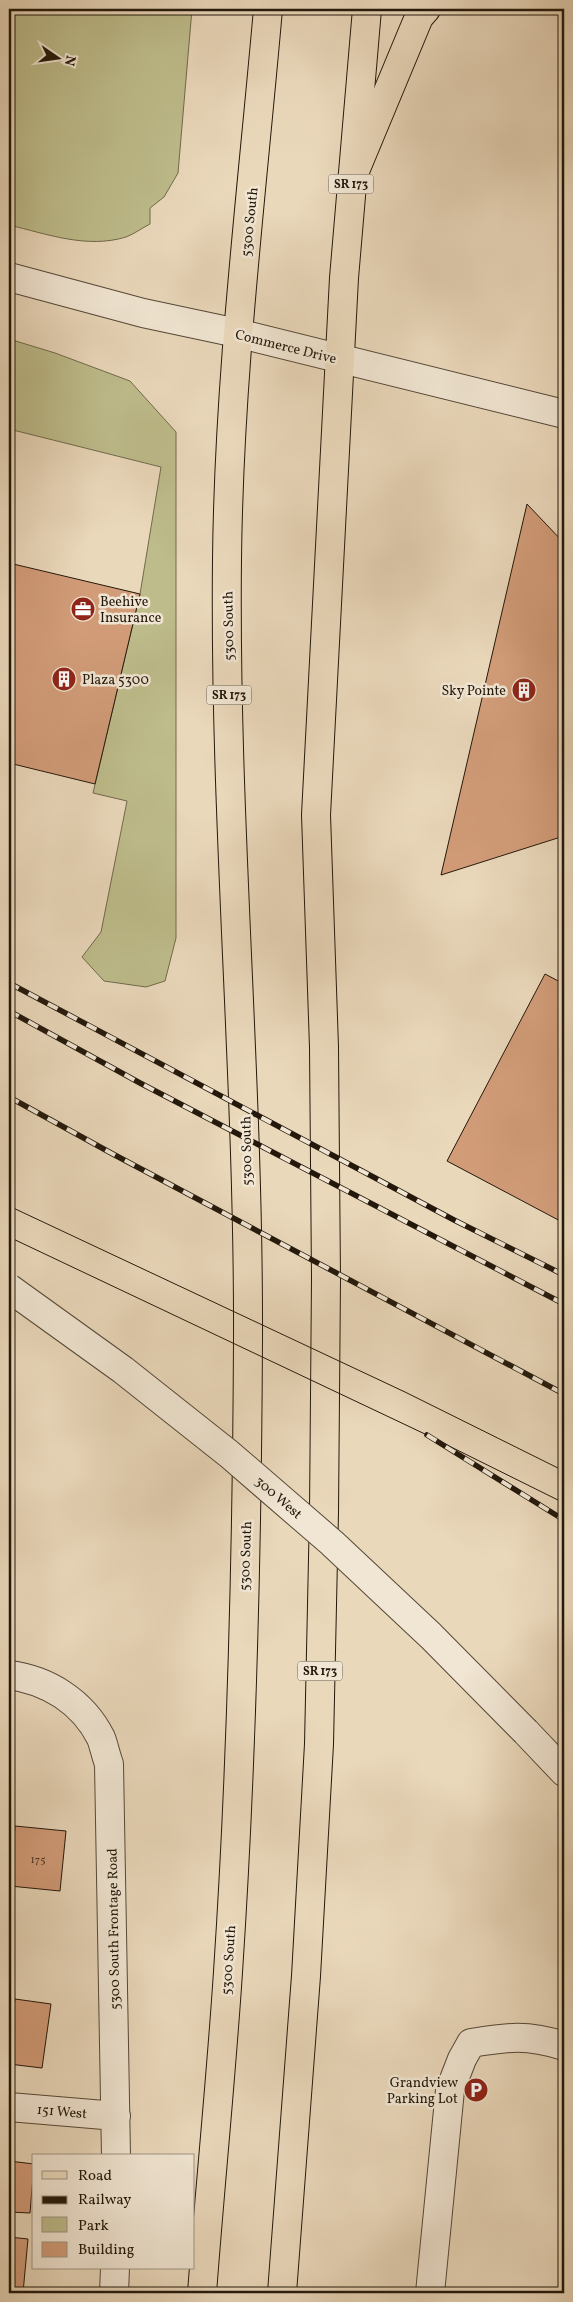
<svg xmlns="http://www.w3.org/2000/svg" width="573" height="2302" viewBox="0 0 573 2302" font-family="Vollkorn,serif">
  <rect width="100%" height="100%" fill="#ead8bb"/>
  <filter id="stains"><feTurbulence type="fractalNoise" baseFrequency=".004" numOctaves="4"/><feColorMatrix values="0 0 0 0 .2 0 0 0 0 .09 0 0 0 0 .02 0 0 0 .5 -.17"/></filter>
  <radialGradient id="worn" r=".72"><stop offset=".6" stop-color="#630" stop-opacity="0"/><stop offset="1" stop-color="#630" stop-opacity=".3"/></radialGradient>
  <path fill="#bebc8b" stroke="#706a4b" d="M 9,9 L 192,9 L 178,173 L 164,197 L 150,208 L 150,224 C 142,228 134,234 126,237 C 87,249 47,234 9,225 Z
    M 9,339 L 55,353 L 130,381 L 176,432 L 176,938 L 165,981 L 146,987 L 104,981 L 82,957 L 101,932 L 127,801 L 93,793 L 140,594 L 161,467 L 9,429 Z"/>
  <path fill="#d29c79" stroke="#23180b" d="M 527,504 L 564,543 L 564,836 L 441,875 Z
    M 9,563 L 140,594 L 95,784 L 9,763 Z
    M 545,974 L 564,984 L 564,1223 L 447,1161 Z
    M 15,1826 L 66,1831 L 60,1891 L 10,1886 Z
    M 15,1999 L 51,2004 L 42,2068 L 9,2064 L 9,2016 L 13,2016 Z
    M 9,2161 L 34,2164 L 30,2213 L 9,2212 Z
    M 9,2237 L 28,2239 L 23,2293 L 9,2293 Z"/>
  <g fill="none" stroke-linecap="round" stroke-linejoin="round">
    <defs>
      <path id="minor" d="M 9,277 L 143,313 L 237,333 L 564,414
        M 9,1675 C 48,1680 83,1702 101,1738 C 104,1746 106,1756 109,1764 L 116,2156
        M 526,1732 L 564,1772
        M 9,2107 L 116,2116
        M 114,2293 L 115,2268
        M 430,2293 L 450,2090 L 462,2059 L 471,2043 C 508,2037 527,2034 564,2046"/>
      <path id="major" d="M 202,2293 C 210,2186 221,2079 228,1972 C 242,1762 247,1551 248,1340 C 249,1080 224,819 227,559 C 229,375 252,192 268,9
        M 282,2293 L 306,1976 L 319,1744 L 324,1512 L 326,1279 L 324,1047 L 316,815 L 344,278 L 367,9"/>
      <path id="highway" d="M 352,178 L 419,17 L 426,9"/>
    </defs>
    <use href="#minor" stroke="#554837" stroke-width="30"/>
    <use href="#major" stroke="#23180b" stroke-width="30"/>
    <use href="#highway" stroke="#23180b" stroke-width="30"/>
    <use href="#minor" stroke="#f1e6d3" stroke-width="28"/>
    <use href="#major" stroke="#ead8bb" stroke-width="28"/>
    <use href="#highway" stroke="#ead8bb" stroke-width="28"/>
    <path stroke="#23180b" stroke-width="1" d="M 9,1206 L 405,1392 L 564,1471
      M 9,1237 L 427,1435
      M 445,1444 L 564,1503"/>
    <defs>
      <path id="rail" d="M 9,983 L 454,1220 L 564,1275
        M 9,1011 L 140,1083 L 564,1304
        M 9,1097 L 111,1153 L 564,1394
        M 427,1435 L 564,1520"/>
    </defs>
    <use href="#rail" stroke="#23180b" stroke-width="5.5"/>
    <use href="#rail" stroke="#f1e6d3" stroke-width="4" stroke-dasharray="11" stroke-linecap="butt"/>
    <defs>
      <path id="minor-bridge" d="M 9,1288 L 123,1370 L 229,1454 L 332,1543 L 431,1636 L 526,1732"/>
    </defs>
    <use href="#minor-bridge" stroke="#554837" stroke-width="30" stroke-linecap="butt"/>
    <use href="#minor-bridge" stroke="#f1e6d3" stroke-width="28"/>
  </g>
  <defs>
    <symbol id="office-disc" viewBox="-11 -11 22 22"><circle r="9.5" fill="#8f2418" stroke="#f1e6d3"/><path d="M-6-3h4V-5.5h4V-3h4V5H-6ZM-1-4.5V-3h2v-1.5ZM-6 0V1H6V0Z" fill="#fff"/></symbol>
    <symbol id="building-disc" viewBox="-11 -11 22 22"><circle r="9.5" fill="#8f2418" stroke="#f1e6d3"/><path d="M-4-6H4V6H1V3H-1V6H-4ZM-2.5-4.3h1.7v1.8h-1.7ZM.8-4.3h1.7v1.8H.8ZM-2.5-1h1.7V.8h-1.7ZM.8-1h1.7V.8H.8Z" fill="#fff"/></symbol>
    <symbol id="parking-disc" viewBox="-11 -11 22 22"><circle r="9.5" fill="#8f2418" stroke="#f1e6d3"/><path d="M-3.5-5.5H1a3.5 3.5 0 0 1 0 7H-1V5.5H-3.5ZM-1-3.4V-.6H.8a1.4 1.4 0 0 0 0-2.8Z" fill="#fff"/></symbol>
  </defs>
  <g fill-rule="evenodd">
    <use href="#office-disc" x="69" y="595" width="28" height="28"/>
    <use href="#building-disc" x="50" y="665" width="28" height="28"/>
    <use href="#building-disc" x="510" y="676" width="28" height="28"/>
    <use href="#parking-disc" x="462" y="2076" width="28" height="28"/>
  </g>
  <g text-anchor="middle" stroke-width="5" stroke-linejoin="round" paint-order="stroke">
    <g font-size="11" fill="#4f3926">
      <text x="38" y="1863">175</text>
    </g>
    <g fill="#f1e6d3" stroke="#615647" stroke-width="1">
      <rect x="328.5" y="174.5" width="45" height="19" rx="4"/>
      <rect x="206.5" y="685.5" width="45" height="19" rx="4"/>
      <rect x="297.5" y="1661.5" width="45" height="19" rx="4"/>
    </g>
    <g font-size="12" font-weight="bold" fill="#23180b">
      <text x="351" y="188">SR 173</text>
      <text x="229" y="699">SR 173</text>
      <text x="320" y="1675">SR 173</text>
    </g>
    <g font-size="14" fill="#23180b" stroke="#f1e6d3">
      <text transform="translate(249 222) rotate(-84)" y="5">5300 South</text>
      <text transform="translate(286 346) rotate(14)" y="5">Commerce Drive</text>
      <text transform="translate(228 626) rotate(-91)" y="5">5300 South</text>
      <text transform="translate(246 1151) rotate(-91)" y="5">5300 South</text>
      <text transform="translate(279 1497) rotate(41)" y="5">300 West</text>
      <text transform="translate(245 1556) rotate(-88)" y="5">5300 South</text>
      <text transform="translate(113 1929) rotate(-91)" y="5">5300 South Frontage Road</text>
      <text transform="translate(228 1960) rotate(-86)" y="5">5300 South</text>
      <text transform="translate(62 2111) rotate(5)" y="5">151 West</text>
    </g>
    <g font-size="14" fill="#23180b" stroke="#f1e6d3" text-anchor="start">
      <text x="100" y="606">Beehive<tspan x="100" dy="16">Insurance</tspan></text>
      <text x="82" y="684">Plaza 5300</text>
      <text x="506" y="695" text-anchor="end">Sky Pointe</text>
      <text x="458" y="2087" text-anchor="end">Grandview<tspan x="458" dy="16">Parking Lot</tspan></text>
    </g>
  </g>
  <rect width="573" height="2302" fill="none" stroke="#ead8bb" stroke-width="30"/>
  <rect x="10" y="10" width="553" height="2282" fill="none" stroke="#23180b" stroke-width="2.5"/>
  <rect x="15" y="15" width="543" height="2272" fill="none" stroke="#23180b"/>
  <rect x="32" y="2154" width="162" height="115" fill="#f1e6d3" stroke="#9f9483"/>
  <rect x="42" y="2171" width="25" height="8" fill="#ead8bb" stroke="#9f9483"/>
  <text x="78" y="2180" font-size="15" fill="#23180b">Road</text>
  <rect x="42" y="2196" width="25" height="8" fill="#23180b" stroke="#9f9483"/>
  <text x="78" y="2204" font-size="15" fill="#23180b">Railway</text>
  <rect x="42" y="2217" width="25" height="15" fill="#bebc8b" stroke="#9f9483"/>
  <text x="78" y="2230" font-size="15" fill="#23180b">Park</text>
  <rect x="42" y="2242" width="25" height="15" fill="#d29c79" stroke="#9f9483"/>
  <text x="78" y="2254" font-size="15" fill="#23180b">Building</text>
  <g transform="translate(58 58) rotate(103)" stroke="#f1e6d3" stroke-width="4" paint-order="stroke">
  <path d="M0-4L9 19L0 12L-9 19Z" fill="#23180b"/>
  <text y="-8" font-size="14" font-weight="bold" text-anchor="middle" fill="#23180b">N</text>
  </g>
  <rect width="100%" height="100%" filter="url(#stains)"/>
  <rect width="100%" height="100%" fill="url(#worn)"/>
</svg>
